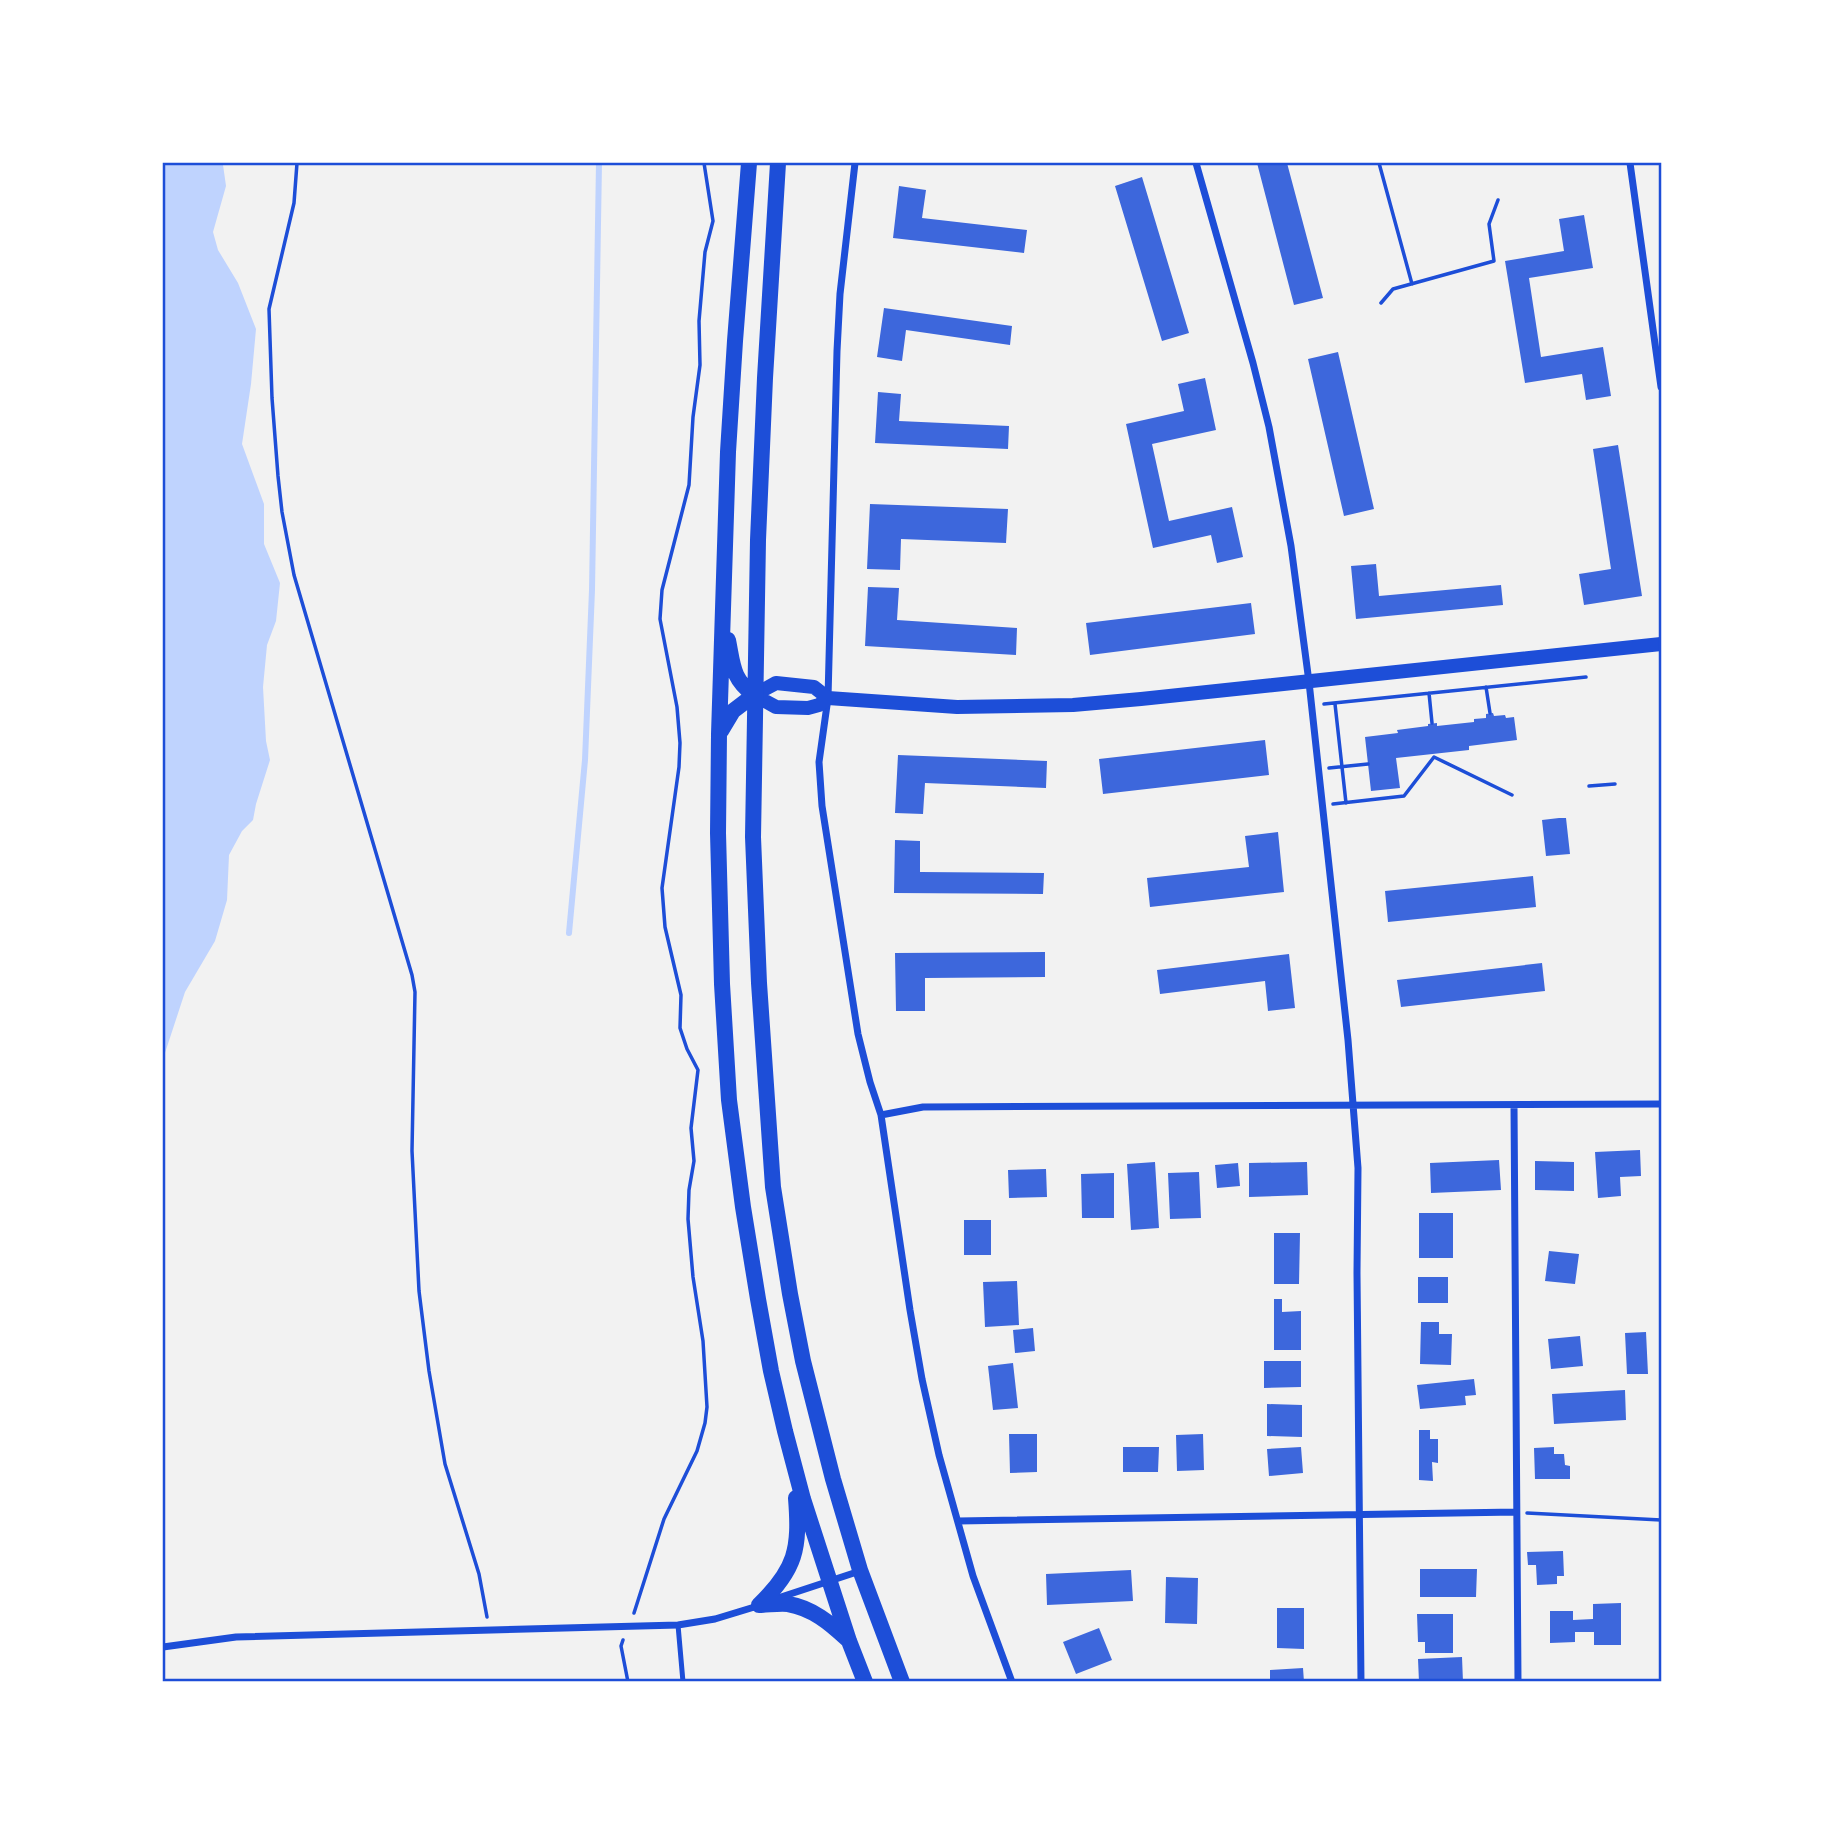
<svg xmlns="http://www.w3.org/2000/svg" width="1824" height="1845" viewBox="0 0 1824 1845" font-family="Roboto,sans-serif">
  <rect width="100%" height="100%" fill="#f2f2f2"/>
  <path fill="#bfd3fe" d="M 163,163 L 223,163 L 223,165 L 226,186 L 213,232 L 218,250 L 238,283 L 256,329 L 251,384 L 242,444 L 264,504 L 264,544 L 280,583 L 276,621 L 267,645 L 263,687 L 266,741 L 270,760 L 256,804 L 253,820 L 242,831 L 229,855 L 227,900 L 215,941 L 185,992 L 163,1059 Z"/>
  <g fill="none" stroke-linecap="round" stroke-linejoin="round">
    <path stroke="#bfd3fe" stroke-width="6" d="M 569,933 L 585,760 L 592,590 L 599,163"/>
  </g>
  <path fill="#3d67dc" d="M 1257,163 L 1287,163 L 1323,298 L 1294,305 Z
    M 1142,177 L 1189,333 L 1162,341 L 1115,186 Z
    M 899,186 L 926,190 L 922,218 L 1027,230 L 1024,253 L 893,238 Z
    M 1584,215 L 1593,268 L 1529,278 L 1541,357 L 1603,347 L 1611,396 L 1586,400 L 1582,374 L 1525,383 L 1505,261 L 1564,251 L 1559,219 Z
    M 884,308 L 1012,326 L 1010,345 L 906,330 L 902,361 L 877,357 Z
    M 1338,352 L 1374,509 L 1344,516 L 1308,359 Z
    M 1205,378 L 1216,430 L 1152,444 L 1169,521 L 1232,507 L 1243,557 L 1217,563 L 1211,535 L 1153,548 L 1126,424 L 1184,411 L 1178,384 Z
    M 878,392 L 901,394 L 899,421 L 1009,426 L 1008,449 L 875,443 Z
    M 1618,445 L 1642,596 L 1584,605 L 1579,574 L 1611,569 L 1593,449 Z
    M 870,504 L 1008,509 L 1006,543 L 901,539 L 900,570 L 867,569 Z
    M 1376,564 L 1379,596 L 1501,585 L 1503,605 L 1356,619 L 1351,566 Z
    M 868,587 L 899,588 L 897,620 L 1017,628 L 1016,655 L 865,646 Z
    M 1251,603 L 1255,634 L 1090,655 L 1086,623 Z
    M 1493,713 L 1494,716 L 1505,715 L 1506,718 L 1514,717 L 1517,740 L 1469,746 L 1469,750 L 1396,758 L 1400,788 L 1371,791 L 1365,737 L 1398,733 L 1397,730 L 1428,726 L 1428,724 L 1437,723 L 1437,726 L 1474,722 L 1474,719 L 1486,718 L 1486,714 Z
    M 1265,740 L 1269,775 L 1103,794 L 1099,759 Z
    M 898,755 L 1047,761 L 1046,788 L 925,783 L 923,814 L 895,813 Z
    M 1559,818 L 1566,818 L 1570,854 L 1546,856 L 1542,820 Z
    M 1278,832 L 1284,892 L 1150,907 L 1147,878 L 1249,867 L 1245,836 Z
    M 895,840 L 920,841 L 920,872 L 1044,873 L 1043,894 L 894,893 Z
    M 1533,876 L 1536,907 L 1388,922 L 1385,891 Z
    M 1045,952 L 1045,977 L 925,978 L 925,1011 L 896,1011 L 895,953 Z
    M 1289,954 L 1295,1008 L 1268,1011 L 1265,981 L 1160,994 L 1157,970 Z
    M 1542,963 L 1545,991 L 1401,1007 L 1397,980 Z
    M 1640,1150 L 1641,1176 L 1620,1177 L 1621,1196 L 1598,1198 L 1595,1152 Z
    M 1499,1160 L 1501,1190 L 1431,1193 L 1430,1163 Z
    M 1535,1161 L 1574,1162 L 1574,1191 L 1535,1190 Z
    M 1155,1162 L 1159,1228 L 1131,1230 L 1127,1164 Z
    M 1307,1162 L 1308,1195 L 1249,1197 L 1249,1163 Z
    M 1238,1163 L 1240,1186 L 1217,1188 L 1215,1165 Z
    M 1046,1169 L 1047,1197 L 1009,1198 L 1008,1170 Z
    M 1199,1172 L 1201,1218 L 1170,1219 L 1168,1173 Z
    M 1114,1173 L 1114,1218 L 1082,1218 L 1081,1174 Z
    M 1419,1213 L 1453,1213 L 1453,1258 L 1419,1258 Z
    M 964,1220 L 991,1220 L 991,1255 L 964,1255 Z
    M 1274,1233 L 1300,1233 L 1299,1284 L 1274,1284 Z
    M 1549,1251 L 1579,1254 L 1575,1284 L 1545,1281 Z
    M 1418,1277 L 1448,1277 L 1448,1303 L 1418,1303 Z
    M 1017,1281 L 1019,1325 L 985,1327 L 983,1282 Z
    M 1274,1299 L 1282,1299 L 1282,1312 L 1301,1311 L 1301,1350 L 1274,1350 Z
    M 1421,1322 L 1439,1322 L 1439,1334 L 1452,1334 L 1451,1365 L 1420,1364 Z
    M 1033,1328 L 1035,1351 L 1015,1353 L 1013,1330 Z
    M 1646,1332 L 1648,1374 L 1627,1374 L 1625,1333 Z
    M 1580,1336 L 1583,1366 L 1551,1369 L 1548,1339 Z
    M 1264,1361 L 1301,1361 L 1301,1387 L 1264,1388 Z
    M 1013,1363 L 1018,1408 L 993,1410 L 988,1366 Z
    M 1474,1379 L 1476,1395 L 1465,1396 L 1466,1405 L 1420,1409 L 1417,1385 Z
    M 1625,1390 L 1626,1420 L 1554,1424 L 1552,1394 Z
    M 1267,1404 L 1302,1405 L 1302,1437 L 1267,1436 Z
    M 1419,1430 L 1430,1430 L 1430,1439 L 1438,1439 L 1438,1463 L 1432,1462 L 1433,1481 L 1419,1480 Z
    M 1009,1434 L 1037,1434 L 1037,1472 L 1010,1473 Z
    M 1203,1434 L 1204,1470 L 1177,1471 L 1176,1435 Z
    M 1123,1447 L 1159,1447 L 1158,1472 L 1123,1472 Z
    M 1301,1447 L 1303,1473 L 1269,1476 L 1267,1449 Z
    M 1554,1447 L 1554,1454 L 1564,1454 L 1565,1465 L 1570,1466 L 1570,1479 L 1535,1479 L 1534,1448 Z
    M 1563,1551 L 1564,1576 L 1557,1576 L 1557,1584 L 1537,1585 L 1536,1565 L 1528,1565 L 1527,1552 Z
    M 1420,1569 L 1477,1569 L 1476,1597 L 1420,1597 Z
    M 1131,1570 L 1133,1601 L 1047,1605 L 1046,1574 Z
    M 1166,1577 L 1198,1578 L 1197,1624 L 1165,1623 Z
    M 1621,1603 L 1621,1645 L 1594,1645 L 1594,1632 L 1575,1632 L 1575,1642 L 1550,1643 L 1550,1611 L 1573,1611 L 1573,1620 L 1593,1619 L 1593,1604 Z
    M 1277,1608 L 1304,1608 L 1304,1649 L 1277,1648 Z
    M 1417,1614 L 1453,1614 L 1453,1653 L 1425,1653 L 1425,1642 L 1418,1642 Z
    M 1099,1628 L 1112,1660 L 1076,1674 L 1063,1642 Z
    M 1462,1657 L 1463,1682 L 1419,1682 L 1418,1659 Z
    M 1303,1668 L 1304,1682 L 1270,1682 L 1270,1670 Z"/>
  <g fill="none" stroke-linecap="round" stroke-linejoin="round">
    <path stroke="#1d4ed8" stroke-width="3.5" d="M 297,163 L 294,203 L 269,309 L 272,398 L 278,476 L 282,512 L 294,575 L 412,975 L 415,992 L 412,1151 L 419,1291 L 429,1371 L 445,1464 L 479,1574 L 487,1617
      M 1379,163 L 1412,284
      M 1381,303 L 1393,289 L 1494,261 L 1489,224 L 1498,200
      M 1486,687 L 1490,713
      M 1429,693 L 1432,723
      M 1324,704 L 1586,677
      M 1335,704 L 1346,803
      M 1329,768 L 1368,764
      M 1589,786 L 1615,784
      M 1333,804 L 1404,796 L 1434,757 L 1512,795
      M 1527,1513 L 1661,1520
      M 634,1613 L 664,1519 L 697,1451 L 705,1423 L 707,1407 L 703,1341 L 693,1277 L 688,1219 L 689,1190 L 694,1161 L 691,1128 L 698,1070 L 687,1049 L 680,1028 L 681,995 L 665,927 L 662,888 L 679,767 L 680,743 L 677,707 L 660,619 L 662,590 L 689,485 L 693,417 L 700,365 L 699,321 L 705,252 L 713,221 L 704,163
      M 623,1640 L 621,1646 L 628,1682"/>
    <path stroke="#1d4ed8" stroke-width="5" d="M 678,1625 L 683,1682"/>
    <path stroke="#1d4ed8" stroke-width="7" d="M 855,163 L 840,294 L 837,351 L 828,698 L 819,762 L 822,806 L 858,1034 L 870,1082 L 881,1115 L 910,1310 L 922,1379 L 939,1455 L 973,1576 L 1012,1682
      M 1196,163 L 1253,363 L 1269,427 L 1291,546 L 1309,682 L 1348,1040 L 1358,1168 L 1357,1273 L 1361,1682
      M 1630,163 L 1661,387
      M 1514,1105 L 1518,1682
      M 881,1115 L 923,1107 L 1661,1104
      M 958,1521 L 1516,1512
      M 778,1598 L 860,1571
      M 163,1647 L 236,1637 L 678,1625 L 715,1619 L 761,1605"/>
    <path stroke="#1d4ed8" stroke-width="14" d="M 754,695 L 776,683 L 814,687 L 828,698 L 957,707 L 1073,705 L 1141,699 L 1661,644
      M 754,695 L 776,707 L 808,708 L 819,705 L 828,698"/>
    <path stroke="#1d4ed8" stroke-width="16" d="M 749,163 L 735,341 L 728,452 L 719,734 L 718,833 L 722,984 L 729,1100 L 743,1207 L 758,1299 L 771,1371 L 785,1431 L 803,1499 L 849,1641 L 865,1682
      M 778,163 L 765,378 L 758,540 L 753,837 L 759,983 L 773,1187 L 790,1294 L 803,1361 L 833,1479 L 860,1570 L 902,1682
      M 728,640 C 733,665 732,679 754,695
      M 721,731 L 733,711 L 754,695
      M 759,1605 C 796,1569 800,1549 796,1498
      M 759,1605 C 768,1605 778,1603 788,1604 C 812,1608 830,1623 847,1639"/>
  </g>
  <rect width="1824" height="1845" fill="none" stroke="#ffffff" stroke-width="329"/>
  <rect x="164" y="164" width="1496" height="1516" fill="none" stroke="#1d4ed8" stroke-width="2.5"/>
</svg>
